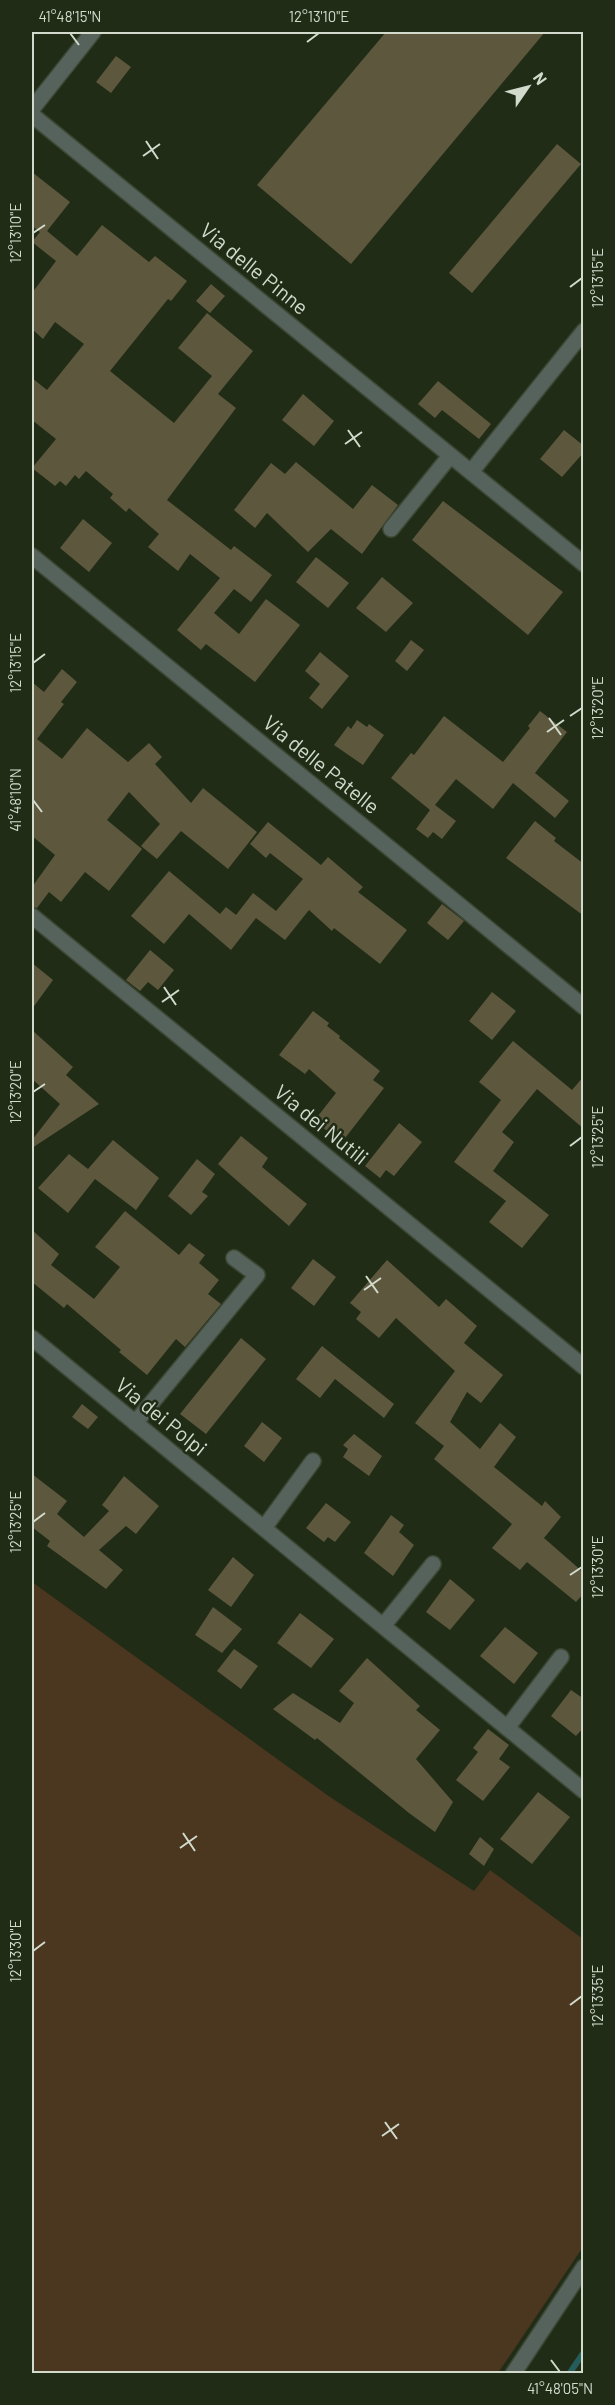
<svg xmlns="http://www.w3.org/2000/svg" width="615" height="2405" viewBox="0 0 615 2405" font-family="Barlow,sans-serif">
  <rect width="100%" height="100%" fill="#202c16"/>
  <path fill="#4b3620" d="M 32,1582 L 330,1797 L 474,1891 L 490,1870 L 583,1939 L 583,2247 L 498,2373 L 32,2373 Z"/>
  <g fill="none" stroke-linecap="round" stroke-linejoin="round">
    <path stroke="#255c5c" stroke-width="6" d="M 569,2374 L 584,2352"/>
  </g>
  <path fill="#5d583d" d="M 386,32 L 545,32 L 351,264 L 257,185 Z
    M 116,56 L 131,67 L 111,93 L 96,82 Z
    M 557,144 L 581,164 L 472,293 L 449,273 Z
    M 32,172 L 70,202 L 47,231 L 77,256 L 102,225 L 149,262 L 155,256 L 187,281 L 171,301 L 168,299 L 110,371 L 174,423 L 212,376 L 178,348 L 207,313 L 253,351 L 218,394 L 236,408 L 167,500 L 231,550 L 234,546 L 272,575 L 251,602 L 234,589 L 214,613 L 239,634 L 266,599 L 300,625 L 255,682 L 206,644 L 201,650 L 177,630 L 220,578 L 190,554 L 178,571 L 148,547 L 159,534 L 129,508 L 126,512 L 110,498 L 113,494 L 86,471 L 79,479 L 75,475 L 66,486 L 60,481 L 55,486 L 32,468 L 56,439 L 32,420 L 32,378 L 47,390 L 84,344 L 55,322 L 43,339 L 32,329 L 32,293 L 56,261 L 32,242 L 40,232 L 32,226 Z
    M 211,284 L 225,296 L 210,313 L 196,301 Z
    M 438,381 L 491,424 L 479,439 L 442,410 L 435,418 L 418,404 Z
    M 303,394 L 334,421 L 314,446 L 282,420 Z
    M 564,430 L 584,446 L 584,452 L 562,477 L 540,459 Z
    M 296,462 L 353,509 L 372,485 L 398,505 L 362,554 L 331,529 L 308,552 L 267,513 L 255,528 L 234,510 L 271,463 L 285,474 Z
    M 443,501 L 563,592 L 528,635 L 412,540 Z
    M 83,519 L 112,543 L 89,572 L 60,548 Z
    M 316,557 L 349,583 L 328,608 L 296,582 Z
    M 382,577 L 413,603 L 386,632 L 356,608 Z
    M 411,640 L 424,650 L 407,671 L 395,661 Z
    M 320,652 L 349,676 L 322,709 L 309,698 L 320,684 L 305,671 Z
    M 62,669 L 77,682 L 61,702 L 64,704 L 37,739 L 62,759 L 87,728 L 128,762 L 149,743 L 162,757 L 155,764 L 191,803 L 203,788 L 257,832 L 228,869 L 181,831 L 157,859 L 141,846 L 160,824 L 129,792 L 107,820 L 142,849 L 109,891 L 85,872 L 61,902 L 49,892 L 37,908 L 32,907 L 32,887 L 55,855 L 32,836 L 32,682 L 44,692 Z
    M 540,711 L 567,732 L 535,773 L 569,801 L 555,818 L 513,783 L 493,809 L 456,779 L 435,805 L 456,821 L 442,839 L 433,832 L 428,838 L 416,829 L 430,810 L 391,778 L 411,753 L 414,755 L 444,716 L 503,762 L 530,728 L 528,726 Z
    M 357,720 L 367,727 L 369,724 L 384,735 L 363,765 L 334,745 L 348,726 L 351,729 Z
    M 535,821 L 556,838 L 554,841 L 584,864 L 584,916 L 506,858 Z
    M 268,822 L 321,865 L 328,857 L 363,887 L 358,892 L 407,930 L 380,964 L 334,928 L 332,931 L 309,910 L 285,940 L 256,918 L 231,950 L 189,914 L 164,944 L 131,916 L 169,871 L 220,914 L 226,907 L 236,915 L 253,893 L 276,911 L 303,879 L 270,853 L 266,858 L 250,844 Z
    M 442,904 L 464,921 L 448,940 L 427,923 Z
    M 150,950 L 174,970 L 158,990 L 148,982 L 140,991 L 126,980 Z
    M 32,963 L 53,980 L 32,1009 Z
    M 492,992 L 516,1011 L 492,1040 L 469,1021 Z
    M 313,1011 L 329,1023 L 327,1026 L 340,1036 L 339,1038 L 380,1071 L 373,1080 L 384,1088 L 342,1142 L 314,1121 L 336,1093 L 309,1069 L 305,1074 L 279,1055 Z
    M 32,1030 L 73,1067 L 66,1075 L 99,1104 L 32,1148 L 32,1140 L 60,1104 L 32,1079 Z
    M 513,1041 L 572,1090 L 584,1076 L 584,1129 L 537,1089 L 502,1132 L 514,1142 L 493,1171 L 549,1215 L 522,1248 L 489,1222 L 506,1201 L 454,1162 L 501,1100 L 479,1082 Z
    M 399,1123 L 422,1142 L 394,1176 L 386,1170 L 380,1178 L 365,1166 Z
    M 241,1136 L 268,1158 L 262,1167 L 307,1204 L 289,1226 L 218,1164 Z
    M 113,1140 L 159,1178 L 136,1210 L 95,1179 L 68,1213 L 38,1188 L 69,1154 L 88,1169 Z
    M 197,1159 L 215,1174 L 202,1192 L 208,1196 L 191,1215 L 168,1196 Z
    M 125,1211 L 179,1255 L 189,1243 L 205,1255 L 199,1263 L 219,1280 L 208,1294 L 221,1304 L 185,1347 L 176,1339 L 147,1375 L 119,1352 L 121,1350 L 67,1304 L 64,1308 L 32,1282 L 32,1230 L 59,1254 L 51,1265 L 94,1299 L 120,1267 L 95,1247 Z
    M 313,1259 L 336,1277 L 314,1306 L 291,1288 Z
    M 387,1260 L 439,1307 L 446,1299 L 477,1326 L 464,1343 L 503,1375 L 481,1403 L 467,1392 L 450,1422 L 480,1449 L 500,1423 L 516,1437 L 494,1467 L 542,1506 L 545,1501 L 561,1517 L 544,1538 L 584,1573 L 584,1593 L 576,1602 L 527,1562 L 520,1570 L 492,1548 L 512,1524 L 434,1459 L 444,1446 L 415,1423 L 455,1371 L 396,1318 L 379,1338 L 356,1319 L 361,1312 L 350,1303 Z
    M 241,1338 L 266,1359 L 206,1434 L 180,1414 Z
    M 322,1346 L 394,1404 L 384,1418 L 335,1379 L 320,1398 L 296,1379 Z
    M 82,1404 L 98,1417 L 88,1429 L 72,1417 Z
    M 262,1422 L 282,1438 L 264,1462 L 244,1446 Z
    M 354,1434 L 382,1456 L 369,1476 L 343,1457 L 348,1449 L 343,1445 Z
    M 32,1474 L 67,1501 L 57,1514 L 84,1537 L 109,1511 L 102,1505 L 124,1476 L 159,1506 L 136,1534 L 126,1526 L 99,1550 L 123,1570 L 106,1589 L 47,1546 L 50,1541 L 32,1527 Z
    M 326,1503 L 351,1522 L 335,1542 L 328,1537 L 324,1542 L 306,1528 Z
    M 391,1515 L 404,1525 L 399,1532 L 414,1545 L 393,1576 L 364,1553 Z
    M 233,1557 L 254,1575 L 231,1607 L 208,1590 Z
    M 450,1579 L 475,1600 L 450,1630 L 426,1612 Z
    M 213,1607 L 242,1629 L 222,1653 L 195,1635 Z
    M 300,1613 L 334,1639 L 311,1668 L 277,1643 Z
    M 505,1627 L 538,1653 L 514,1684 L 480,1656 Z
    M 234,1649 L 258,1666 L 241,1689 L 217,1671 Z
    M 367,1658 L 420,1706 L 416,1710 L 440,1730 L 416,1759 L 453,1802 L 435,1832 L 409,1813 L 317,1738 L 315,1740 L 273,1709 L 293,1693 L 340,1723 L 354,1703 L 339,1691 Z
    M 571,1690 L 584,1699 L 584,1727 L 576,1736 L 551,1716 Z
    M 488,1729 L 509,1745 L 499,1759 L 510,1767 L 483,1801 L 456,1780 L 478,1752 L 473,1748 Z
    M 538,1792 L 570,1817 L 532,1864 L 500,1839 Z
    M 480,1837 L 494,1849 L 484,1866 L 469,1854 Z"/>
  <g fill="none" stroke-linecap="round" stroke-linejoin="round">
    <defs>
      <path id="minor" d="M 32,109 L 93,32
        M 32,115 L 584,564
        M 471,472 L 584,331
        M 391,529 L 450,456
        M 32,556 L 584,1007
        M 32,916 L 584,1367
        M 32,1338 L 584,1791
        M 135,1423 L 257,1275 L 234,1258
        M 264,1528 L 313,1461
        M 383,1626 L 433,1564
        M 507,1728 L 561,1657
        M 513,2374 L 584,2267"/>
    </defs>
    <use href="#minor" stroke="#3c4833" stroke-width="18"/>
    <use href="#minor" stroke="#56625c" stroke-width="15"/>
  </g>
  <path fill="none" stroke="#d2dacc" stroke-width="2" d="M 70,33 L 79,45M 307,42 L 319,33M 146,141 L 158,159M 143,156 L 160,144M 33,233 L 45,225M 570,287 L 582,278M 348,430 L 360,447M 345,444 L 362,432M 33,663 L 45,654M 570,716 L 582,708M 549,718 L 561,735M 547,732 L 564,720M 33,800 L 42,812M 164,987 L 176,1005M 162,1002 L 179,990M 33,1092 L 45,1084M 570,1146 L 582,1137M 366,1276 L 378,1293M 364,1290 L 381,1278M 33,1522 L 45,1513M 570,1575 L 582,1567M 183,1833 L 195,1851M 180,1848 L 197,1836M 33,1951 L 45,1942M 570,2005 L 582,1996M 385,2122 L 397,2139M 382,2136 L 399,2124M 551,2360 L 560,2372"/>
  <g text-anchor="middle" stroke-width="5" stroke-linejoin="round" paint-order="stroke">
    <g font-size="21" fill="#d2dacc" stroke="#202c16">
      <text transform="translate(254 269) rotate(39)" y="7">Via delle Pinne</text>
      <text transform="translate(321 765) rotate(39)" y="7">Via delle Patelle</text>
      <text transform="translate(321 1125) rotate(39)" y="7">Via dei Nutili</text>
      <text transform="translate(161 1417) rotate(39)" y="7">Via dei Polpi</text>
    </g>
  </g>
  <rect width="615" height="2405" fill="none" stroke="#202c16" stroke-width="66"/>
  <g transform="translate(528 87) rotate(55)" stroke="#202c16" stroke-width="4.5" paint-order="stroke">
  <path d="M0-4.5L10 22L0 15L-10 22Z" fill="#d2dacc"/>
  <text y="-9" font-size="16" font-weight="bold" text-anchor="middle" fill="#d2dacc">N</text>
  </g>
  <rect x="33" y="33" width="549" height="2339" fill="none" stroke="#d2dacc" stroke-width="2"/>
  <g font-size="15" text-anchor="middle" fill="#d2dacc">
    <text x="70" y="22">41°48'15"N</text>
    <text x="319" y="22">12°13'10"E</text>
    <text transform="translate(16 233) rotate(-90)" y="5">12°13'10"E</text>
    <text transform="translate(598 278) rotate(-90)" y="5">12°13'15"E</text>
    <text transform="translate(16 663) rotate(-90)" y="5">12°13'15"E</text>
    <text transform="translate(598 708) rotate(-90)" y="5">12°13'20"E</text>
    <text transform="translate(16 800) rotate(-90)" y="5">41°48'10"N</text>
    <text transform="translate(16 1092) rotate(-90)" y="5">12°13'20"E</text>
    <text transform="translate(598 1137) rotate(-90)" y="5">12°13'25"E</text>
    <text transform="translate(16 1522) rotate(-90)" y="5">12°13'25"E</text>
    <text transform="translate(598 1567) rotate(-90)" y="5">12°13'30"E</text>
    <text transform="translate(16 1951) rotate(-90)" y="5">12°13'30"E</text>
    <text transform="translate(598 1996) rotate(-90)" y="5">12°13'35"E</text>
    <text x="560" y="2394">41°48'05"N</text>
  </g>
</svg>
